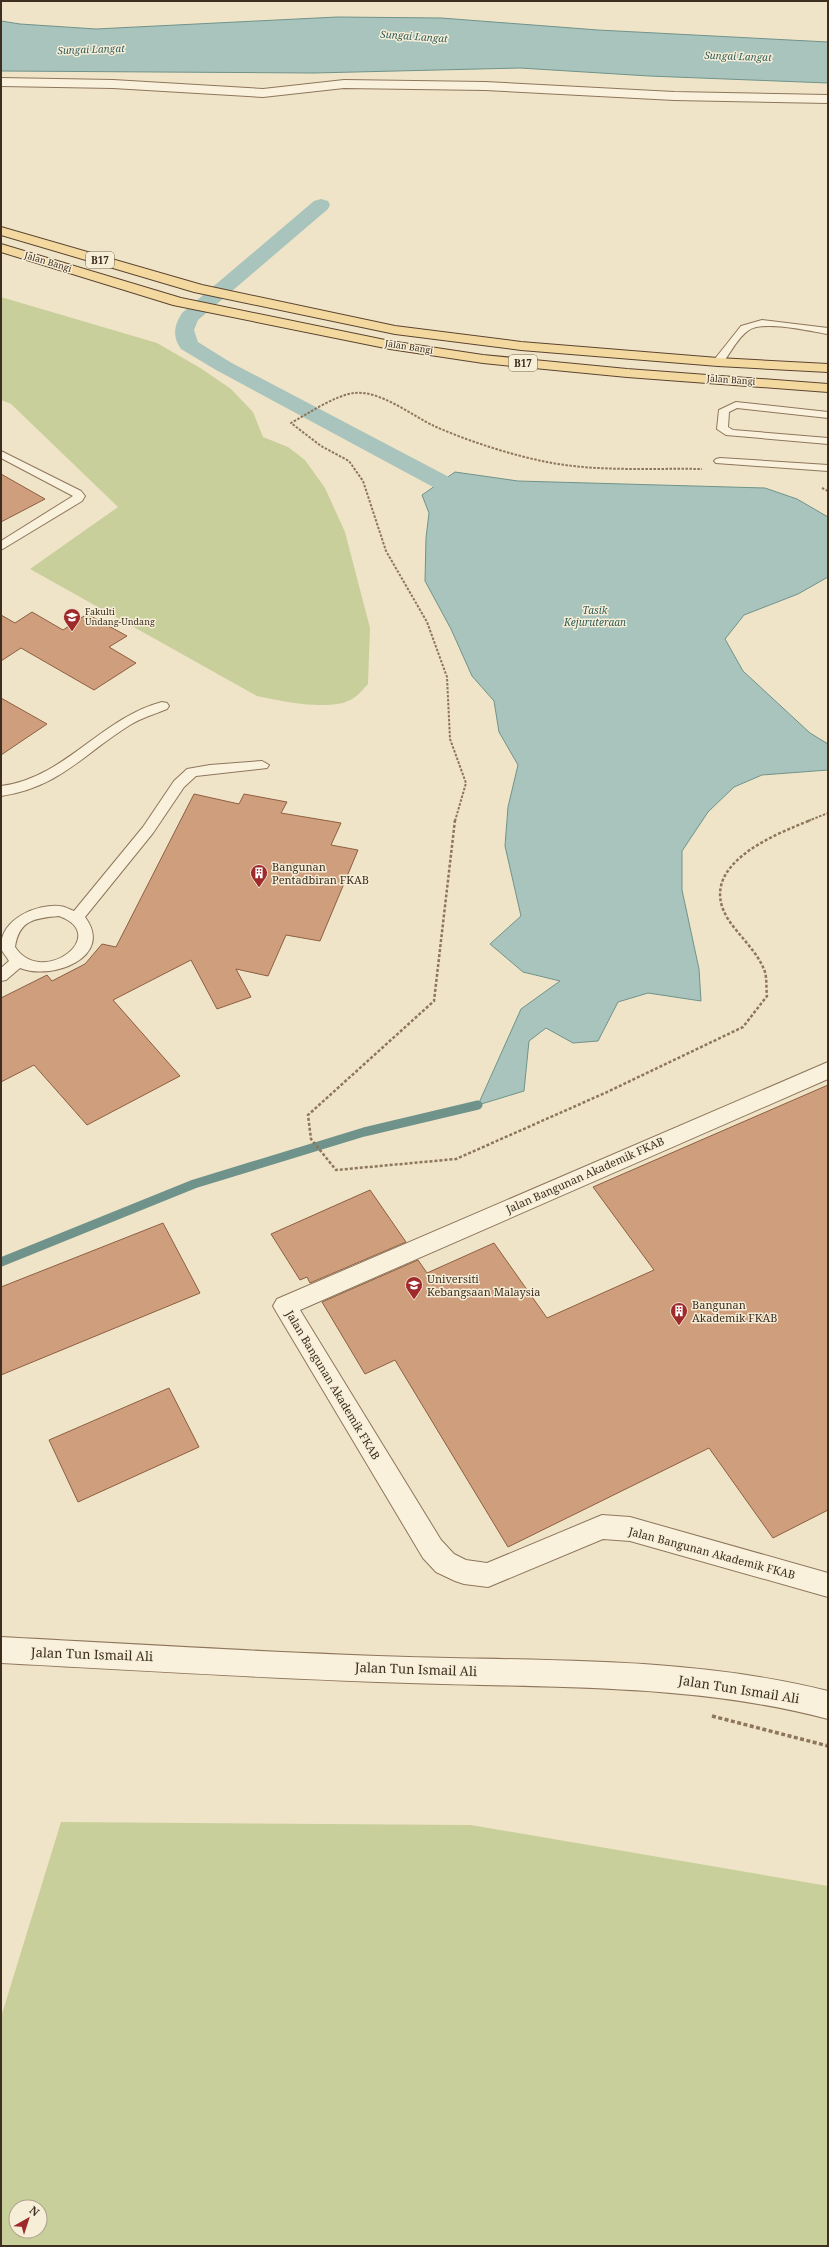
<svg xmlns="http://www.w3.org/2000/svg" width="829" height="2247" viewBox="0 0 829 2247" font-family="'Noto Serif',serif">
  <rect width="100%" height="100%" fill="#f0e4c8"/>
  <path fill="#c9cf9b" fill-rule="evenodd" d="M 1,297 L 157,343 L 202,369 L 231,389 L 253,412 L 263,437 L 288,447 L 305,460 L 325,488 L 345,532 L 370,628 L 368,684 C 363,689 358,696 352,699 C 332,712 280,701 257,696 L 30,569 L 118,507 L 11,404 L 1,400 Z
    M 61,1822 L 471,1825 L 828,1886 L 828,2246 L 1,2246 L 1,2017 ZM 16,2207 L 40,2207 L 40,2231 L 16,2231 Z"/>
  <path fill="#a9c4bc" stroke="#6f938a" d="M 337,17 L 441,18 L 598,30 L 828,42 L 828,83 L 649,76 L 520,68 L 314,73 L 1,71 L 1,21 L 20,24 L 96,29 Z
    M 455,472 L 518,481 L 765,488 L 797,499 L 828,517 L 828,577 L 798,594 L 744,615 L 725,639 L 743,671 L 810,733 L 828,744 L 828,770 L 762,775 L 734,787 L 708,812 L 682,851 L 682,890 L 699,969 L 701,1001 L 648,993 L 618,1002 L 598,1041 L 573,1043 L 546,1028 L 529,1041 L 524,1091 L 478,1105 L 521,1009 L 560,981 L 523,972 L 490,944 L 521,916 L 505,846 L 508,807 L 518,765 L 499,732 L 494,701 L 472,676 L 451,629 L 425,581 L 426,538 L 429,513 L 422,495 Z"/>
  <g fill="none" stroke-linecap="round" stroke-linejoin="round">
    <path stroke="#6f938a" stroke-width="9" d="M 1,1262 L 194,1184 L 364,1132 L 478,1105"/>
    <path fill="#a9c4bc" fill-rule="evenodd" d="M 321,199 L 328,201 L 330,205 L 328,209 L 198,320 L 194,330 L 198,342 L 230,362 L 449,477 L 452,482 L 449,487 L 441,489 L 433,487 L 216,370 L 181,349 C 172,337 174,325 182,313 L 314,201 Z"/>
  </g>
  <path fill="#cf9f7d" stroke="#8d5f41" d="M 1,474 L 45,499 L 1,522 Z
    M 32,612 L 63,630 L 87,614 L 127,636 L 109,647 L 136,663 L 94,690 L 21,648 L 1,661 L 1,615 L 15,623 Z
    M 1,698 L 47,724 L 1,755 Z
    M 194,794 L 239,804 L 244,794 L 287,802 L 281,813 L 341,823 L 331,845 L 358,850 L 320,941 L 286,935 L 268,976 L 236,969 L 251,997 L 217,1009 L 191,960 L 113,1000 L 180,1076 L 87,1125 L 34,1065 L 1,1082 L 1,998 L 47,975 L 52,981 L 85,964 L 102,944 L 116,947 Z
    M 828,1085 L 828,1510 L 773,1538 L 709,1448 L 508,1547 L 395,1360 L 365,1374 L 322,1302 L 418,1260 L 427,1273 L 494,1243 L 547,1318 L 654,1270 L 593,1187 Z
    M 370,1190 L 406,1242 L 310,1283 L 307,1277 L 300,1280 L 271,1234 Z
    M 163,1223 L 200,1293 L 1,1375 L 1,1287 Z
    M 169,1388 L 199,1447 L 78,1502 L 49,1440 Z"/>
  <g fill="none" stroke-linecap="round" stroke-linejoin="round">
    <defs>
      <path id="service" d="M 762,320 L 828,328 L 828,334 C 810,331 764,320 749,330 C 737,338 730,354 722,364 L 714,364 L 714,360 L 741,326 Z
        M 736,402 L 828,412 L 828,418 L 737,408 L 729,412 L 728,427 L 733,430 L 828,438 L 828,444 L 726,435 L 717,429 L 719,410 Z
        M 1,451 L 81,491 L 85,496 L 82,501 L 1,550 L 1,541 L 73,496 L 1,458 Z
        M 720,458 L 828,465 L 828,471 L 716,463 L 714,461 L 716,459 Z
        M 162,702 L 167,703 L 169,706 L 167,709 C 155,714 141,718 130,725 C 83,754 60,787 1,796 L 1,786 C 65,778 101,718 162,702 Z
        M 262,761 L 269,765 L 267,768 L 196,776 L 184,787 L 153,833 L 85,917 C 115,957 52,981 20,968 L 6,980 L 1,981 L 1,968 L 9,961 C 7,957 2,952 1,948 C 0,918 38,904 59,906 C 64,906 69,909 74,911 L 143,827 L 174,781 L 187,769 L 210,765 ZM 59,916 C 112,935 42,988 15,947 C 19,920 35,918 59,916 Z"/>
      <path id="minor" d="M 1,78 L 113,80 L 263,89 L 344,80 L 485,82 L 674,92 L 828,95 L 828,103 L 674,100 L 485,90 L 344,88 L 263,97 L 113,88 L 1,86 Z
        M 828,1062 L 828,1079 L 300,1310 L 441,1540 L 454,1554 L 466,1560 L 487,1563 L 602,1515 L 630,1517 L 828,1573 L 828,1597 L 630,1541 L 603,1539 L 488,1587 L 464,1584 L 455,1581 L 436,1572 L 423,1558 L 277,1313 L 273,1306 L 277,1299 Z
        M 1,1637 C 137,1644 273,1653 409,1657 C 549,1661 692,1657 828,1691 L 828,1719 C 693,1683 548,1688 409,1683 C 273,1679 137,1670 1,1663 Z"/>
      <path id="primary" d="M 1,227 L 202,285 L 395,326 L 521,342 L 718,358 L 828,364 L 828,372 L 718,366 L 521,350 L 395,334 L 194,292 L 1,235 Z
        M 1,244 L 181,298 L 390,341 L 483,355 L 627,369 L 828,384 L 828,392 L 627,377 L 483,363 L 390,349 L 173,305 L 1,252 Z"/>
    </defs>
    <use href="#service" stroke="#8d765c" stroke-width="2"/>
    <use href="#minor" stroke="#8d765c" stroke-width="2"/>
    <use href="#primary" stroke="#5b4430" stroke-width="2"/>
    <path stroke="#8d765c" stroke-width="2" stroke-dasharray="2.5 1.5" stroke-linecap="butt" d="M 822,488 L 828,491
      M 455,821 L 466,783 L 450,739 L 447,677 L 427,622 L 386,551 L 363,481 L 349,461 L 321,446 L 291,423 C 307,414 336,395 354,393 C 380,390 411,415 434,426 C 468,441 511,455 547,462 C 597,472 651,468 702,469
      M 808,821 L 828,813"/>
    <path stroke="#8d765c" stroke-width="2.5" stroke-dasharray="3 2" stroke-linecap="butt" d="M 455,820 L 434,1001 L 308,1115 L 311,1139 L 336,1170 L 456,1159 L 605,1093 L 743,1027 L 767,996 C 766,988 767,979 765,972 C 758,952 739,936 728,919 C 695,866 773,835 811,820"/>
    <path stroke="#8d765c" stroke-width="3.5" stroke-dasharray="4 2.5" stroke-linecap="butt" d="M 712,1716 L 828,1746"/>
    <use href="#service" fill="#faf1dc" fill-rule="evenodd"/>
    <use href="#minor" fill="#faf1dc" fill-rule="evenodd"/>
    <use href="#primary" fill="#f3d9a0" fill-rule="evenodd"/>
  </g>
  <defs>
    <symbol id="university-pin" viewBox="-11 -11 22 30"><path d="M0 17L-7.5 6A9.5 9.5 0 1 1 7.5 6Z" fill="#9e2a2b" stroke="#f7eed8"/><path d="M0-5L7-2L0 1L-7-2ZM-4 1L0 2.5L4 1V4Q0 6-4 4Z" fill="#fff"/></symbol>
    <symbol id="building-pin" viewBox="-11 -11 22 30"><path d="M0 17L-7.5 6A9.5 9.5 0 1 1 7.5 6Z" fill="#9e2a2b" stroke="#f7eed8"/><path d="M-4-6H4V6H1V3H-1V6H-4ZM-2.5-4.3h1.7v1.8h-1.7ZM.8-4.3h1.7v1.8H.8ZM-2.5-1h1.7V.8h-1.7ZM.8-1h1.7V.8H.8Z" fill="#fff"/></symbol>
  </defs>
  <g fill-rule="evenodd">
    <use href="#university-pin" x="62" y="607" width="20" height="27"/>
    <use href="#building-pin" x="249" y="863" width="20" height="27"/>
    <use href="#university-pin" x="404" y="1275" width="20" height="27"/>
    <use href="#building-pin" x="669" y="1301" width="20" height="27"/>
  </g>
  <g text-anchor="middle" stroke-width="3" stroke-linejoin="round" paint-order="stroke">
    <g font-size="9" fill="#3d2e20" stroke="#f7eed8">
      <text transform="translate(48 262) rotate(17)" y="3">Jalan Bangi</text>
      <text transform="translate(409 347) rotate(9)" y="3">Jalan Bangi</text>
      <text transform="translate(731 380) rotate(4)" y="3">Jalan Bangi</text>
    </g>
    <g font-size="9" fill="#3d2e20" stroke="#f7eed8" text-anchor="start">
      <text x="85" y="615">Fakulti<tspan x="85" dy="10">Undang-Undang</tspan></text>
    </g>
    <g font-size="10" font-style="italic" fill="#2f5d5a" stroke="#f7eed8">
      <text transform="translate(414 36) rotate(4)" y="4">Sungai Langat</text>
      <text transform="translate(91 49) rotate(-2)" y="4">Sungai Langat</text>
      <text transform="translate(738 56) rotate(2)" y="4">Sungai Langat</text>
      <text x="595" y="614">Tasik<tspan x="595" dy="12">Kejuruteraan</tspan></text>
    </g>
    <g fill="#f7eed8" stroke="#756857" stroke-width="1">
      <rect x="86" y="252" width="28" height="16" rx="3"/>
      <rect x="509" y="355" width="28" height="16" rx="3"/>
    </g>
    <g font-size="10" font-weight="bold" fill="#3d2e20">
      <text x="100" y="264">B17</text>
      <text x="523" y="367">B17</text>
    </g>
    <g font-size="11" fill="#3d2e20" stroke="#f7eed8" text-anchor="start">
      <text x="272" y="871">Bangunan<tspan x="272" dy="13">Pentadbiran FKAB</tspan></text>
      <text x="427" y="1283">Universiti<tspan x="427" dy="13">Kebangsaan Malaysia</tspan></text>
      <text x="692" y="1309">Bangunan<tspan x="692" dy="13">Akademik FKAB</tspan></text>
    </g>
    <g font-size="11" fill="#3d2e20" stroke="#f7eed8">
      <text transform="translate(585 1175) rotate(-24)" y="4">Jalan Bangunan Akademik FKAB</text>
      <text transform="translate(333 1385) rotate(59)" y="4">Jalan Bangunan Akademik FKAB</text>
      <text transform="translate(712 1553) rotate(15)" y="4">Jalan Bangunan Akademik FKAB</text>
    </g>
    <g font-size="13" fill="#3d2e20" stroke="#f7eed8">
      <text transform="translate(92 1654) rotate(2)" y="5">Jalan Tun Ismail Ali</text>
      <text transform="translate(416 1669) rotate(2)" y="5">Jalan Tun Ismail Ali</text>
      <text transform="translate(739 1689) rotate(9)" y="5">Jalan Tun Ismail Ali</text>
    </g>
  </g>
  <rect width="829" height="2247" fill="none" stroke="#3d2e20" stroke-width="4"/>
  <g transform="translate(28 2219) rotate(39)"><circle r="19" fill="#f7eed8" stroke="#ada18e"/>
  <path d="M0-3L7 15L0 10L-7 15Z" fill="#9e2a2b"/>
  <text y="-6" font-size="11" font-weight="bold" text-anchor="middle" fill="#3d2e20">N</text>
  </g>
</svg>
